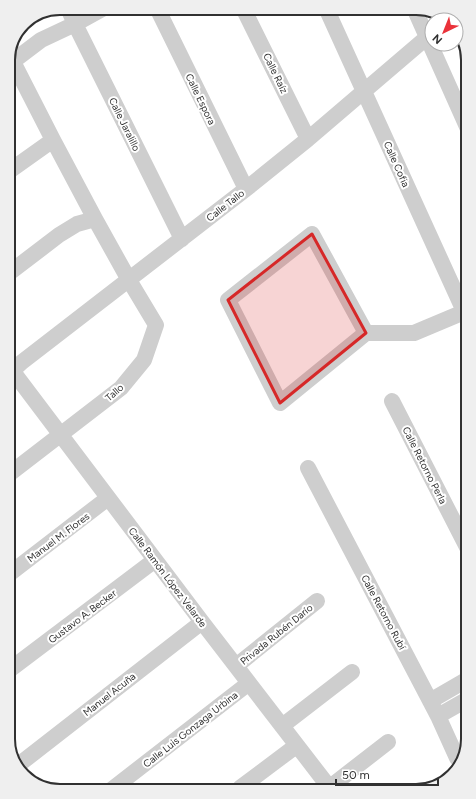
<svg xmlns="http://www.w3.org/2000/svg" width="476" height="799" viewBox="0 0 476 799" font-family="Figtree,sans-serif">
  <rect width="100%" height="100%" fill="#fff"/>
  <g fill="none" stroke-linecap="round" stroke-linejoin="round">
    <path stroke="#cecece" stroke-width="16" d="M 68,8 L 75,24 L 182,239
      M 157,8 L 246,189
      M 243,8 L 308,139
      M 326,8 L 468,320
      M 414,8 L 468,129
      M 447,20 L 447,19
      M 8,65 L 41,40 L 75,24 L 104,8
      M 8,172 L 53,140
      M 8,274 L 59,235 L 77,224 L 95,219
      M 366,333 L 312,234 L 228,300 L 280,403 L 366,333 L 414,333 L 464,312
      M 8,365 L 202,622 L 329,787
      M 8,375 L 22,362 L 246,189 L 308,139 L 432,33
      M 392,401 L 468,549
      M 308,468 L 438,716 L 457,758
      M 8,475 L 121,388 L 144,360 L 156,325 L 129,280 L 95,219 L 53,140 L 9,54
      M 8,575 L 108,498
      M 236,666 L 317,601
      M 8,671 L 155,560
      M 430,701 L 468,679
      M 438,716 L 468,699
      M 282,726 L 352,672
      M 17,766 L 202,622
      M 330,787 L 388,742
      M 240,788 L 296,746
      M 111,790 L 249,683"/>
  </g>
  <path fill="#d62828" fill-opacity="0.2" stroke="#d62828" stroke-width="3" stroke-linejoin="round" d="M 312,234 L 366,333 L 280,403 L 228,300 Z"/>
  <g text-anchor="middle" stroke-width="4" stroke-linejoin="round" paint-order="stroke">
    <g font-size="10" fill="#313131" stroke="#fff">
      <text transform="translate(276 73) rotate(64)" y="4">Calle Raíz</text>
      <text transform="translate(201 99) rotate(64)" y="4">Calle Espora</text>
      <text transform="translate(125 124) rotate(64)" y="4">Calle Jaralillo</text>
      <text transform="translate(397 164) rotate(66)" y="4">Calle Cofia</text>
      <text transform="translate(225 205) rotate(-38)" y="4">Calle Tallo</text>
      <text transform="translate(114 392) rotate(-41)" y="4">Tallo</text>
      <text transform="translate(425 465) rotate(63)" y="4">Calle Retorno Perla</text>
      <text transform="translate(58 537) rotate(-37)" y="4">Manuel M. Flores</text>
      <text transform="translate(168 577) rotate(53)" y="4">Calle Ramón López Velarde</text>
      <text transform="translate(384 612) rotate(62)" y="4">Calle Retorno Rubí</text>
      <text transform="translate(82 616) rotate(-37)" y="4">Gustavo A. Becker</text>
      <text transform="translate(276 634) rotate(-39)" y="4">Privada Rubén Darío</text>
      <text transform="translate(109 694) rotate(-38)" y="4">Manuel Acuña</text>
      <text transform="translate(190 729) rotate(-38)" y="4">Calle Luis Gonzaga Urbina</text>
    </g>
  </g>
  <path d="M0 0H476V799H0ZM60 15H416A45 45 0 0 1 461 60V739A45 45 0 0 1 416 784H60A45 45 0 0 1 15 739V60A45 45 0 0 1 60 15Z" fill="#efefef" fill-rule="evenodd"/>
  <path fill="none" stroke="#313131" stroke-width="2" d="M60 15H416A45 45 0 0 1 461 60V739A45 45 0 0 1 416 784H60A45 45 0 0 1 15 739V60A45 45 0 0 1 60 15Z"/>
  <g transform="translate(444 32) rotate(223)"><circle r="19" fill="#ffffff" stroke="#adadad"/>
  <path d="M0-3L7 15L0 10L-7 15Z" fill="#ea323a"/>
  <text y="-6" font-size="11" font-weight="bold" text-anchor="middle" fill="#313131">N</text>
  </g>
  <path d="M336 779v6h102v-6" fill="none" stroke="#313131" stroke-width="2"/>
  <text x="342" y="779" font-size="12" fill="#313131" stroke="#ffffff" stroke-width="3" paint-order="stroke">50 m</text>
</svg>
